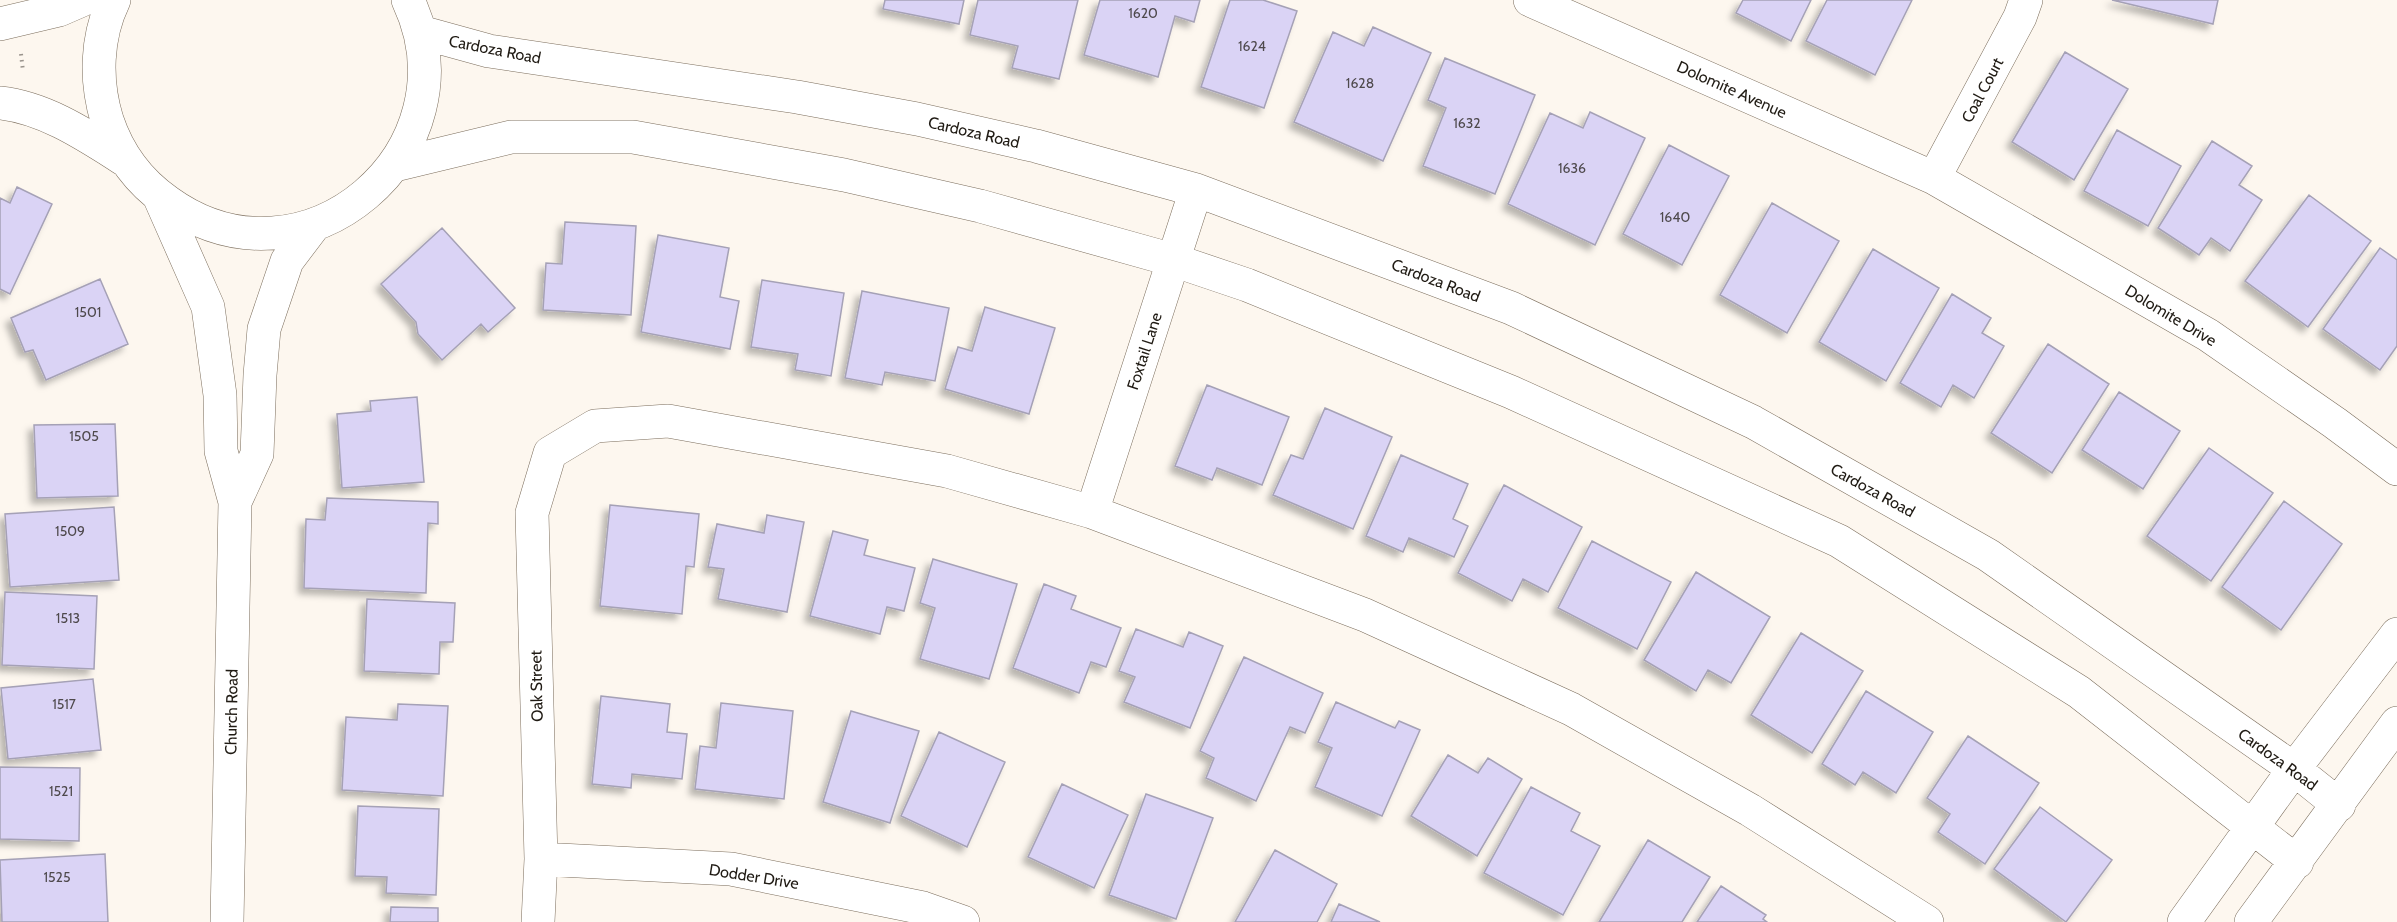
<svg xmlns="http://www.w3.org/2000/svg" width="2397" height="922" viewBox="0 0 2397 922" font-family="Cabin,sans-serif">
  <defs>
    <filter id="shadow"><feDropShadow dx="-5.5" dy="5.5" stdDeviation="3" flood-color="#0004"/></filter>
  </defs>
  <rect width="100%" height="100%" fill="#fdf7ef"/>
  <path fill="#dad3f5" stroke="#a5a1b6" stroke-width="1.5" filter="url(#shadow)" d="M 885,0 L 964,0 L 959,24 L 883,9 Z
    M 978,0 L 1078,0 L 1059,79 L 1012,68 L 1018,46 L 970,35 Z
    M 1100,0 L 1200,0 L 1194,22 L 1175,16 L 1158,77 L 1084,55 Z
    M 1230,0 L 1263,0 L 1297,11 L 1264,108 L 1201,87 Z
    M 1743,0 L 1811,0 L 1791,41 L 1736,13 Z
    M 1827,0 L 1912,0 L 1875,75 L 1806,41 Z
    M 2112,0 L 2218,0 L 2213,24 Z
    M 1373,27 L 1431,53 L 1383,161 L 1294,122 L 1333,32 L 1364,46 Z
    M 2065,52 L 2128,89 L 2074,180 L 2012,142 Z
    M 1445,58 L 1535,95 L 1495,194 L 1423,166 L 1446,108 L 1428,100 Z
    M 1590,112 L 1645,138 L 1595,245 L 1508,204 L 1550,113 L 1583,128 Z
    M 2117,130 L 2181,166 L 2148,226 L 2084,191 Z
    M 2212,141 L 2252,166 L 2239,185 L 2262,200 L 2230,251 L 2211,238 L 2199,255 L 2158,228 Z
    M 1669,145 L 1729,176 L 1682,265 L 1623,234 Z
    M 17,187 L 52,204 L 10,294 L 0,289 L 0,198 L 10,203 Z
    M 2309,195 L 2371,241 L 2308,327 L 2245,281 Z
    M 1772,203 L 1839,241 L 1787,333 L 1720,295 Z
    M 565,222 L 636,226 L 631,315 L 543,310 L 546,263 L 562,264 Z
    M 442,228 L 515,308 L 488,332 L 481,324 L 442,360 L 418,334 L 416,322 L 381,284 Z
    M 658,235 L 729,248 L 720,297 L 739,301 L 730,349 L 641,332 Z
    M 2380,248 L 2397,260 L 2397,346 L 2380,370 L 2323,329 Z
    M 1873,249 L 1939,288 L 1886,381 L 1819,342 Z
    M 100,279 L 128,344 L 46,380 L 33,350 L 25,352 L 11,318 Z
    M 762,280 L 844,293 L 831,376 L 795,370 L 798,354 L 751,347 Z
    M 862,291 L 949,308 L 935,381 L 885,372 L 882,385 L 845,378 Z
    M 1952,294 L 1991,318 L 1982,333 L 2004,346 L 1974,398 L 1953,385 L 1941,407 L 1900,383 Z
    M 985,307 L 1055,328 L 1029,414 L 945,389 L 958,347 L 972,351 Z
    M 2048,344 L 2109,384 L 2052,473 L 1991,433 Z
    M 1207,385 L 1289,417 L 1262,485 L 1217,468 L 1212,480 L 1175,466 Z
    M 2119,392 L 2180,431 L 2143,489 L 2082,450 Z
    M 417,397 L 424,482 L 342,488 L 337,414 L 371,411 L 370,401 Z
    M 1325,408 L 1392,437 L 1353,529 L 1273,495 L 1291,455 L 1303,459 Z
    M 115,424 L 118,496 L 37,498 L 34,425 Z
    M 2209,448 L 2273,493 L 2211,581 L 2147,536 Z
    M 1401,455 L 1468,484 L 1453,519 L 1468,526 L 1454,557 L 1409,538 L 1403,552 L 1366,536 Z
    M 1504,485 L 1582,527 L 1548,592 L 1523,579 L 1512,601 L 1458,573 Z
    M 327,498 L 438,502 L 438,524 L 428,523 L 426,593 L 304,588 L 306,519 L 325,520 Z
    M 2284,501 L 2342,544 L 2281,630 L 2222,587 Z
    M 610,505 L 699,514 L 694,567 L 686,566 L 682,614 L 600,606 Z
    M 114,507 L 119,580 L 10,587 L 5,514 Z
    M 767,515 L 804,522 L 787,612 L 718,599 L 724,569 L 708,567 L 717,524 L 764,533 Z
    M 833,531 L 868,540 L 864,555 L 915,568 L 904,611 L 887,607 L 880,634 L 810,616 Z
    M 1592,541 L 1671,582 L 1637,649 L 1558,608 Z
    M 933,559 L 1017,584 L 989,679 L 920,659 L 935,608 L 920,603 Z
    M 1696,572 L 1770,617 L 1731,683 L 1708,670 L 1696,691 L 1644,660 Z
    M 1044,584 L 1076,596 L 1071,609 L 1121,628 L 1106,667 L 1091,662 L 1079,693 L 1013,668 Z
    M 5,592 L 97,596 L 94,669 L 2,665 Z
    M 367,599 L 455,603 L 453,642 L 440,642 L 439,674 L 364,671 Z
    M 1136,629 L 1183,647 L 1189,632 L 1223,646 L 1190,728 L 1124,702 L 1135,677 L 1119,671 Z
    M 1801,633 L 1863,671 L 1812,753 L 1751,715 Z
    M 1244,657 L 1323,693 L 1305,733 L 1290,727 L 1256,801 L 1206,778 L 1214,758 L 1200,751 Z
    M 93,679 L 101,750 L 8,759 L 1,688 Z
    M 1866,691 L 1933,732 L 1896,793 L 1863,772 L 1855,785 L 1822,764 Z
    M 601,696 L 670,704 L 667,732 L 687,734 L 682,779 L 632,774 L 631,788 L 592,784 Z
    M 1336,702 L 1395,728 L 1399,721 L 1420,730 L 1382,816 L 1315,787 L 1332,748 L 1318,742 Z
    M 721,703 L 793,711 L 784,799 L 695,789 L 700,746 L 716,748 Z
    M 398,704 L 448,706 L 443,796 L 342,790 L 346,717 L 397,720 Z
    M 851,711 L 919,731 L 890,823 L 823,802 Z
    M 939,732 L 1005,762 L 967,847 L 901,816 Z
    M 1968,736 L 2039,783 L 1985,864 L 1938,832 L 1950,814 L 1927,798 Z
    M 1448,755 L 1478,773 L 1488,758 L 1522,779 L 1477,856 L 1411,816 Z
    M 0,767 L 80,768 L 79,841 L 0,839 Z
    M 1062,784 L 1128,815 L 1094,888 L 1028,857 Z
    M 1531,787 L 1580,813 L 1571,831 L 1600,846 L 1563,915 L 1484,873 Z
    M 1146,794 L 1213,818 L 1176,919 L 1109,895 Z
    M 358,806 L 439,809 L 436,895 L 386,893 L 387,877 L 355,876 Z
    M 2040,807 L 2112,860 L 2066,922 L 1994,869 Z
    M 1648,840 L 1710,877 L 1682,922 L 1599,922 Z
    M 1275,850 L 1337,884 L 1317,922 L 1235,922 Z
    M 105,854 L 108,922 L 2,922 L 0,860 Z
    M 1721,886 L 1766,915 L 1763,919 L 1767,922 L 1697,922 Z
    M 1339,904 L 1380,922 L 1331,922 Z
    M 391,907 L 438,908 L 438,922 L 390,922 Z"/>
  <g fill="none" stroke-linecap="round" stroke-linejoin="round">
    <defs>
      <path id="minor" d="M 114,0 C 96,37 95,81 107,120 C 118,153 139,182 168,202 C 304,300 479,151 408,0
        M 1530,0 L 1934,178 L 2208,335 L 2335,423 L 2397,469
        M 0,24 L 59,10 L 82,0
        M 420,32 L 489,51 L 797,97 L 917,119 L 1036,146 L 1196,190 L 1511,308 L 1753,422 L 1988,555 L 2294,769 L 2339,805
        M 0,103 C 46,108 87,136 125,160
        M 395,165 L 511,137 L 633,137 L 844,175 L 980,206 L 1173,260 L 1247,285 L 1511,392 L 1839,541 L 2079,692 L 2297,862
        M 1934,178 L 2020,17 L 2026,0
        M 159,196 L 208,307 L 220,395 L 221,451 L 235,502 L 227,922
        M 235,502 L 257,454 L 260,375 L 264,329 L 287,261 L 315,224
        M 1092,512 L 1196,190
        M 541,859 L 731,869 L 923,908 L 963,922
        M 538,922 L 541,859 L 532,513 L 550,453 L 595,426 L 668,421 L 947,471 L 1092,512 L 1365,615 L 1571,709 L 1750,810 L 1927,922
        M 2184,922 L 2294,769 L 2397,634
        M 2251,922 L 2397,723"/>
    </defs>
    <use href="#minor" stroke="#7c6e5d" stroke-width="34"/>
    <path stroke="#99938c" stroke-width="4" stroke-dasharray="1.5 4.5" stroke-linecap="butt" d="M 21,54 L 23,71"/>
    <use href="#minor" stroke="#fff" stroke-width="33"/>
  </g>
  <g text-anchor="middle" stroke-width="6" stroke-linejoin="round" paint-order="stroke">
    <g font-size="14" fill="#4e494c">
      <text x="1143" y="18">1620</text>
      <text x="1252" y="51">1624</text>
      <text x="1360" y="88">1628</text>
      <text x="1467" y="128">1632</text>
      <text x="1572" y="173">1636</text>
      <text x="1675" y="222">1640</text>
      <text x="88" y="317">1501</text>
      <text x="84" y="441">1505</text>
      <text x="70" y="536">1509</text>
      <text x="68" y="623">1513</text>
      <text x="64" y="709">1517</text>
      <text x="61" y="796">1521</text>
      <text x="57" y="882">1525</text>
    </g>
    <g font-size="16" fill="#201b14" stroke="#fff">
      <text transform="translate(495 49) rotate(11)" y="6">Cardoza Road</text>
      <text transform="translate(1732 89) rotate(24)" y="6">Dolomite Avenue</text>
      <text transform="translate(1982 90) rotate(-62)" y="6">Coal Court</text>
      <text transform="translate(974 132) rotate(13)" y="6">Cardoza Road</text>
      <text transform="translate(1436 280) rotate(21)" y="6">Cardoza Road</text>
      <text transform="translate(2171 315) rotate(31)" y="6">Dolomite Drive</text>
      <text transform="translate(1144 351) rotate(-72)" y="6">Foxtail Lane</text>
      <text transform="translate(1873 490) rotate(29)" y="6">Cardoza Road</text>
      <text transform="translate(536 686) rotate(-91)" y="6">Oak Street</text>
      <text transform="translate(231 712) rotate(-89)" y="6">Church Road</text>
      <text transform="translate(2278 759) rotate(36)" y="6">Cardoza Road</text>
      <text transform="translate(754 876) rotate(9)" y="6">Dodder Drive</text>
    </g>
  </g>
</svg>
